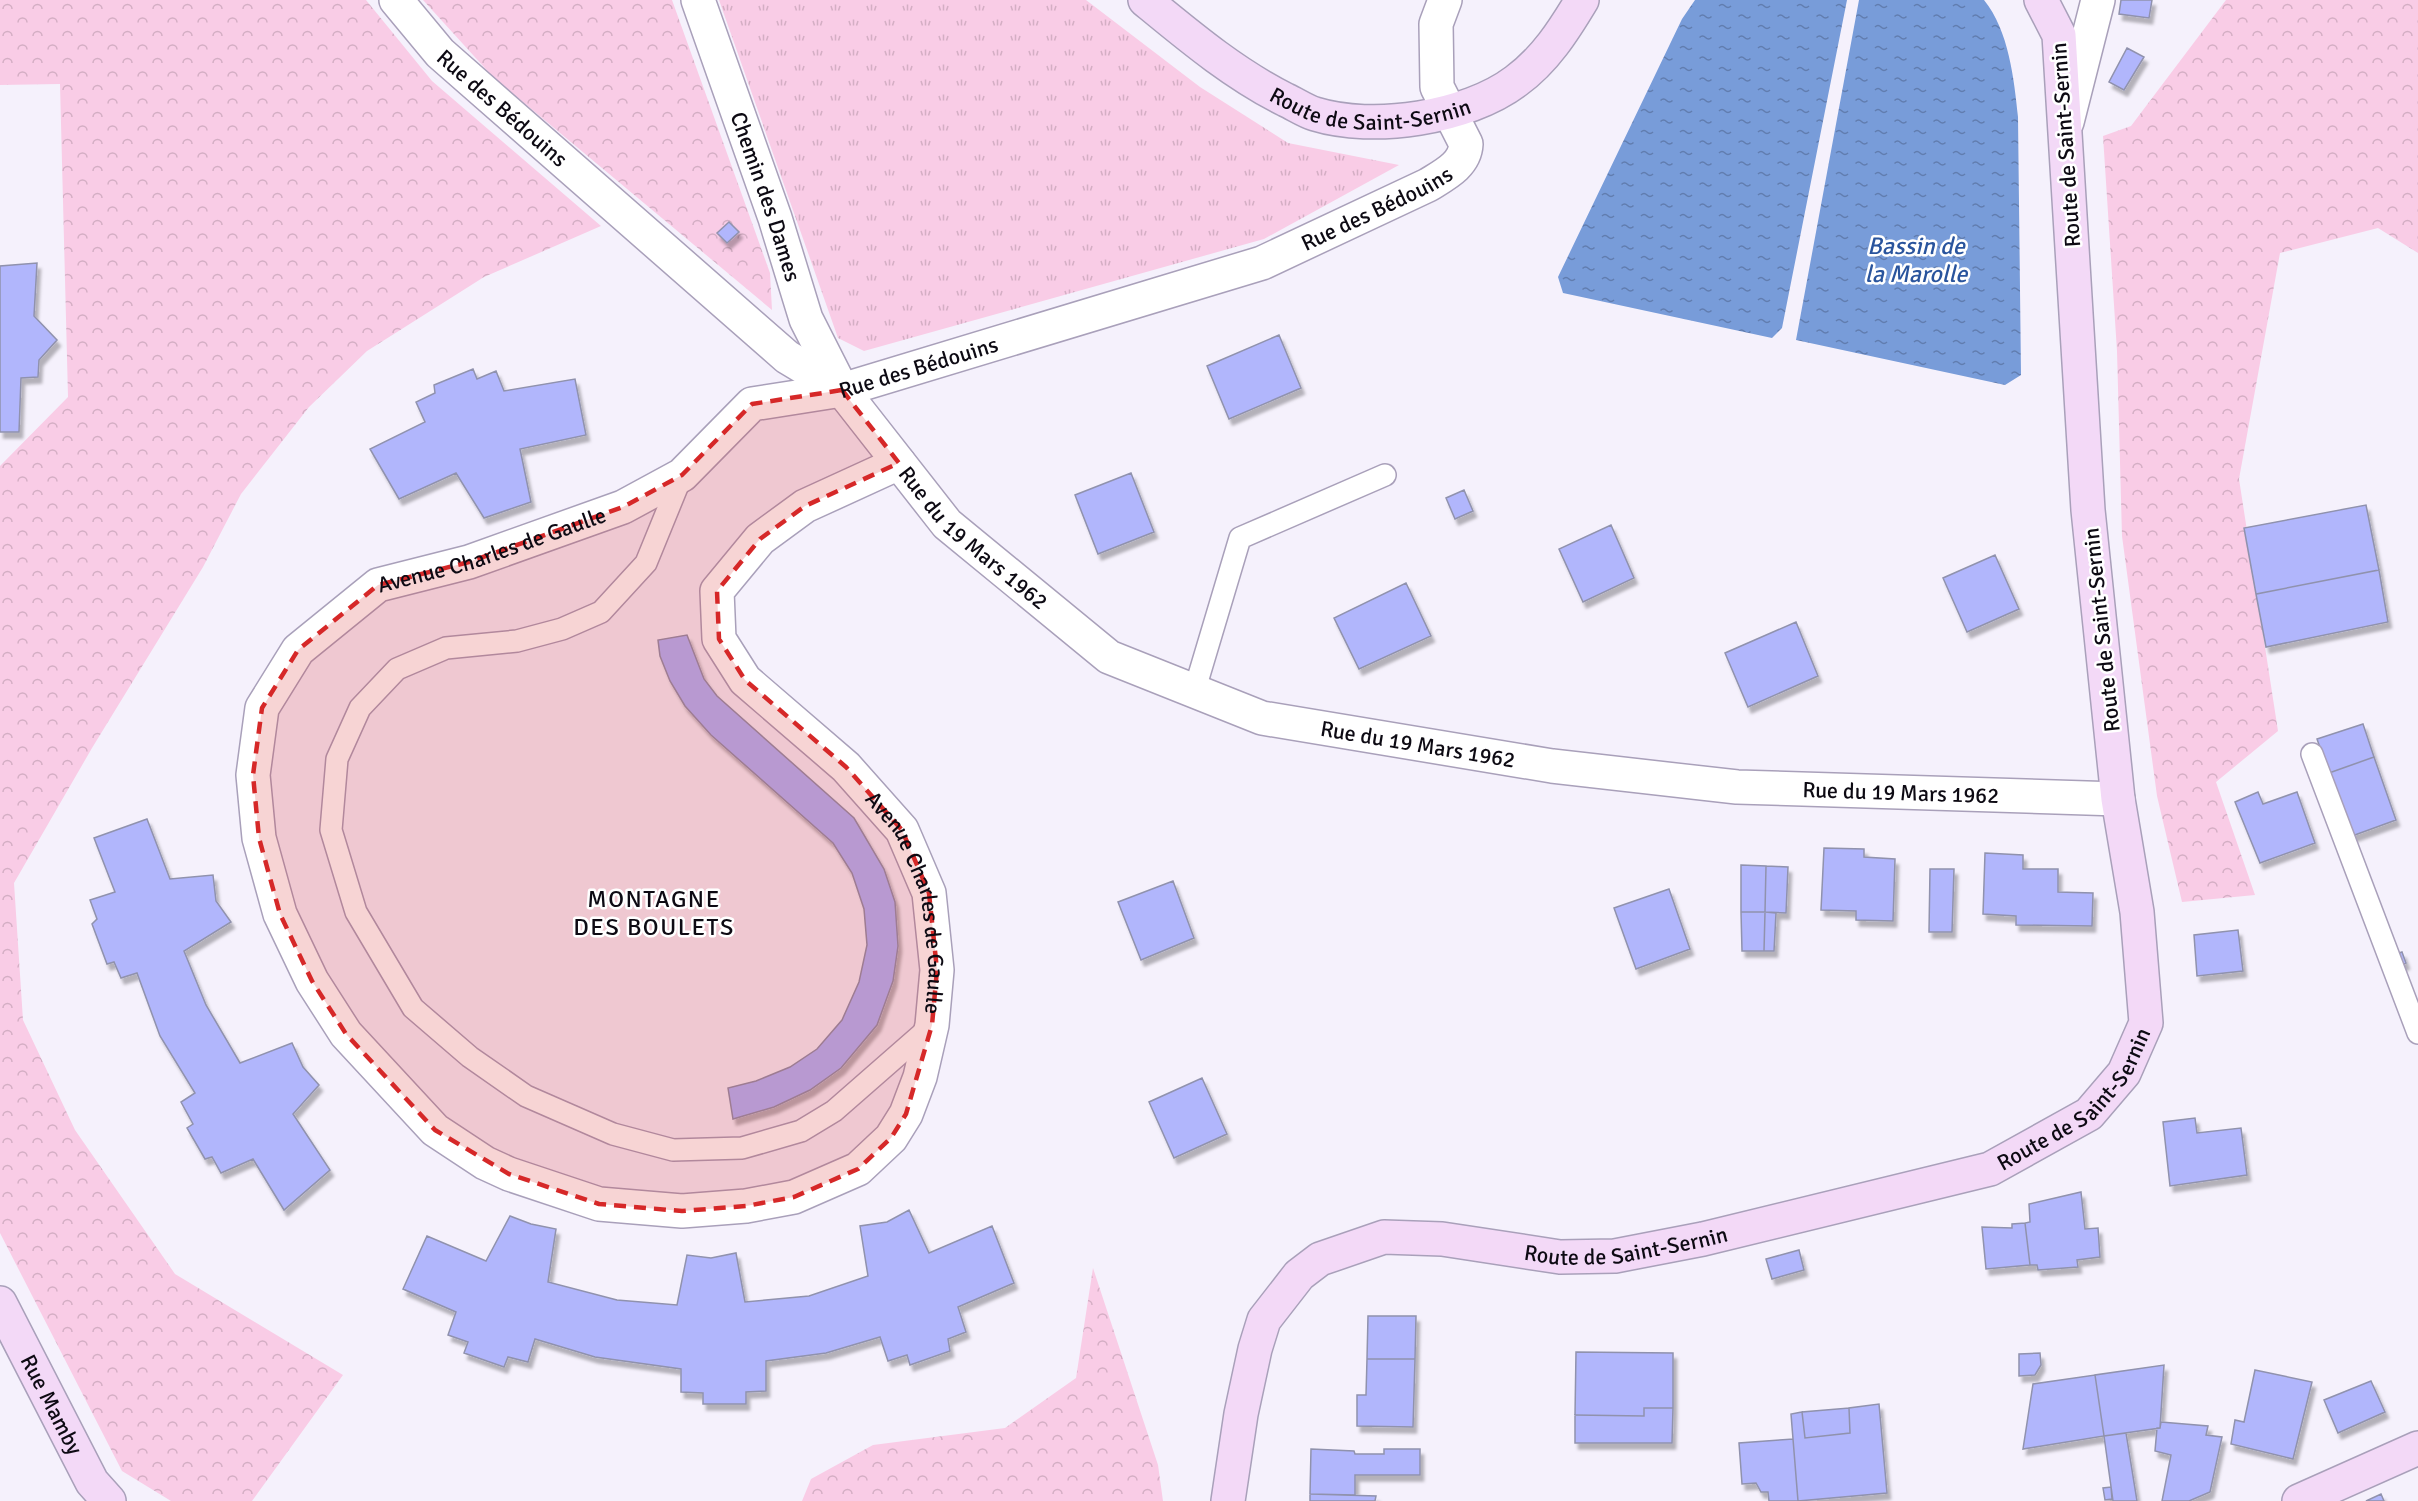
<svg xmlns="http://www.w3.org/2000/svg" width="2418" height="1501" viewBox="0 0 2418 1501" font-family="Signika,sans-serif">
  <defs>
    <pattern id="grass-tufts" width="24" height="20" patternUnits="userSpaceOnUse" patternTransform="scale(1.5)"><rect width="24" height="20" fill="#f9cce6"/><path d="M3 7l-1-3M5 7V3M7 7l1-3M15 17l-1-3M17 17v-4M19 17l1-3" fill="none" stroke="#d4aec4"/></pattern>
    <pattern id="forest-crowns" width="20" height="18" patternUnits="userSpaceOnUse" patternTransform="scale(1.5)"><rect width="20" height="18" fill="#f9cce6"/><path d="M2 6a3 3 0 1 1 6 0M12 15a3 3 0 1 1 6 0" fill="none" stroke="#d4aec4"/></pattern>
    <pattern id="water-ripples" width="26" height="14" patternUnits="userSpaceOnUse" patternTransform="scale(1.5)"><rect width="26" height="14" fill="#789cd9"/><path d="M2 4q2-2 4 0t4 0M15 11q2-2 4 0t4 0" fill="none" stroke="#617daf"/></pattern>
    <filter id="shadow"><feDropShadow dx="3.5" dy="6" stdDeviation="1.5" flood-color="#0004"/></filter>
  </defs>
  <rect width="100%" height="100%" fill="#f5f1fc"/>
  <path fill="url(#grass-tufts)" d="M 719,0 L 1086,0 L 1200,87 L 1288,143 L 1399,165 L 1264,239 L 864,351 L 838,338 Z"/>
  <path fill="url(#forest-crowns)" d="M 0,0 L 366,0 L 432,81 L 601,226 L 484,277 L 367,351 L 309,407 L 241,494 L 203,567 L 92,748 L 14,883 L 23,1020 L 75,1130 L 175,1274 L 343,1375 L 252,1501 L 171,1501 L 122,1471 L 0,1233 L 0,466 L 68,397 L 60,84 L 0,85 Z
    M 423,0 L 672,0 L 770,273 L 772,310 L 493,77 Z
    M 2226,0 L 2418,0 L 2418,253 L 2378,228 L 2280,253 L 2239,479 L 2278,731 L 2216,782 L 2255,895 L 2182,902 L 2157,796 L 2122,536 L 2117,351 L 2103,136 L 2131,126 Z
    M 1093,1268 L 1158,1465 L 1163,1501 L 802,1501 L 811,1479 L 873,1445 L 1005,1428 L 1076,1378 Z"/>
  <path fill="url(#water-ripples)" d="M 1695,0 L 1847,0 L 1782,328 L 1772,338 L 1563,293 L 1558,277 L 1682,19 Z
    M 1859,0 L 1984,0 C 2009,31 2014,79 2018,117 L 2021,375 L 2005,385 L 1796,340 Z"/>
  <path fill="#b1b6fc" stroke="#9092ad" stroke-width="1.5" filter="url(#shadow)" d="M 2121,0 L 2152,0 L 2149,18 L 2119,14 Z
    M 2127,48 L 2144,57 L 2124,90 L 2109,82 Z
    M 729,222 L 739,232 L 727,243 L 717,233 Z
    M 37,263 L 34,316 L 57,340 L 39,360 L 38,377 L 21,378 L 19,432 L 0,432 L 0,266 Z
    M 1279,335 L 1301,388 L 1229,419 L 1207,366 Z
    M 473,369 L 477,379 L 496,371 L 504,391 L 575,379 L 586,435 L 520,449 L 531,502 L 484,518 L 456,473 L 399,499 L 370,449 L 425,422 L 416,402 L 435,393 L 434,385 Z
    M 1131,473 L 1154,532 L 1098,554 L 1075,495 Z
    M 1464,490 L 1473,511 L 1455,519 L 1446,498 Z
    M 2366,505 L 2379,570 L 2256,594 L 2244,528 Z
    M 1611,525 L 1634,578 L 1583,602 L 1559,549 Z
    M 1995,555 L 2019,609 L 1967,632 L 1943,578 Z
    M 2379,570 L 2388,622 L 2266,647 L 2256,594 Z
    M 1406,583 L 1431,636 L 1359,669 L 1334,618 Z
    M 1796,622 L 1818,676 L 1748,707 L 1725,653 Z
    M 687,635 L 704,679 L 717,696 L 854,818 L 884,869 L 895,902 L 898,946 L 893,981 L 877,1025 L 841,1068 L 810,1090 L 774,1107 L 733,1119 L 728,1088 L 756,1081 L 790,1067 L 817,1049 L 842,1020 L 859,982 L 867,945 L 864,909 L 852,873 L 833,843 L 711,735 L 685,706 L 670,681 L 660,656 L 658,640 Z
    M 2363,724 L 2374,757 L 2329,773 L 2317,739 Z
    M 2374,757 L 2396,820 L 2352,836 L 2329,773 Z
    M 2258,792 L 2263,804 L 2297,792 L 2315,843 L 2260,863 L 2235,802 Z
    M 147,819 L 170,879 L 213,875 L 216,901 L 231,922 L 184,951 L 206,1005 L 240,1063 L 292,1043 L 303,1067 L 319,1085 L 293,1114 L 330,1170 L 284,1210 L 253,1159 L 221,1173 L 212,1157 L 205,1159 L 187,1128 L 193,1124 L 181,1102 L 195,1093 L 160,1036 L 137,973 L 121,978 L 114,962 L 107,964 L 92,924 L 97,919 L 90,900 L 115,892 L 94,838 Z
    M 1824,848 L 1864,849 L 1864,857 L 1895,859 L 1893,921 L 1856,920 L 1856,911 L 1821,910 Z
    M 1985,853 L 2023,855 L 2023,869 L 2058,869 L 2058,892 L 2093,893 L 2092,926 L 2016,925 L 2016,916 L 1983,914 Z
    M 1741,865 L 1766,866 L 1765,912 L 1741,912 Z
    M 1766,866 L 1788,867 L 1786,913 L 1765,912 Z
    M 1930,869 L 1954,869 L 1952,932 L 1929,932 Z
    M 1173,881 L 1194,938 L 1141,960 L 1118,902 Z
    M 1669,889 L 1690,949 L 1636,969 L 1614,908 Z
    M 1741,912 L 1765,912 L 1764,951 L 1742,951 Z
    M 1765,912 L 1776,913 L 1774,951 L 1764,951 Z
    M 2238,930 L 2243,971 L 2197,976 L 2194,935 Z
    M 2402,952 L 2406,963 L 2397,967 L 2393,955 Z
    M 1202,1078 L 1227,1134 L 1174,1158 L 1149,1102 Z
    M 2195,1118 L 2197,1133 L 2241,1128 L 2247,1175 L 2170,1186 L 2163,1122 Z
    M 2081,1192 L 2085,1229 L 2098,1228 L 2100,1257 L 2077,1260 L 2078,1267 L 2038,1270 L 2037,1265 L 2030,1265 L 2025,1223 L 2030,1222 L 2029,1204 Z
    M 909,1210 L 929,1253 L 992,1226 L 1014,1283 L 958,1307 L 966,1332 L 948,1339 L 950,1351 L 910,1365 L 907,1355 L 888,1361 L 880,1337 L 826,1353 L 766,1361 L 766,1391 L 746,1392 L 746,1404 L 703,1404 L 703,1393 L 681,1392 L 681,1369 L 595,1357 L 535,1339 L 528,1362 L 508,1357 L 504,1367 L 464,1353 L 468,1342 L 448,1335 L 456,1312 L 403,1289 L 427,1236 L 486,1261 L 510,1216 L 531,1224 L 556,1229 L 548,1282 L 617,1300 L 677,1305 L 687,1255 L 711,1258 L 736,1253 L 745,1302 L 809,1296 L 868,1276 L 860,1226 L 887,1222 Z
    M 2025,1223 L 2030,1265 L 1986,1269 L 1982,1227 L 2012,1228 L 2012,1224 Z
    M 1799,1250 L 1804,1270 L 1772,1279 L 1766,1259 Z
    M 1368,1316 L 1416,1316 L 1415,1359 L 1367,1359 Z
    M 1576,1352 L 1673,1353 L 1673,1408 L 1644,1408 L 1644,1416 L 1575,1415 Z
    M 2040,1353 L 2041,1365 L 2035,1375 L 2019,1376 L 2019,1354 Z
    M 1367,1359 L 1415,1359 L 1413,1427 L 1357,1426 L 1357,1395 L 1366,1395 Z
    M 2164,1365 L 2160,1428 L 2104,1436 L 2095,1375 Z
    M 2255,1370 L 2312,1382 L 2293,1459 L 2231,1444 L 2235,1420 L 2244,1422 Z
    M 2095,1375 L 2104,1436 L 2023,1449 L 2033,1384 Z
    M 2371,1381 L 2385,1412 L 2338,1433 L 2324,1400 Z
    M 1879,1404 L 1887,1493 L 1798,1501 L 1791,1414 L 1802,1412 L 1805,1438 L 1850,1433 L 1849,1408 Z
    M 1644,1408 L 1673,1408 L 1672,1443 L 1575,1443 L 1575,1415 L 1644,1416 Z
    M 1849,1408 L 1850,1433 L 1805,1438 L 1802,1412 Z
    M 2161,1422 L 2208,1426 L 2206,1435 L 2222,1437 L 2210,1492 L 2189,1501 L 2162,1501 L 2171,1455 L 2155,1451 L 2157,1428 L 2160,1428 Z
    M 2126,1433 L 2137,1501 L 2113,1501 L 2104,1436 Z
    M 1793,1439 L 1798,1501 L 1769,1501 L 1768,1492 L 1761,1492 L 1756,1483 L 1742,1484 L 1739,1443 Z
    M 1311,1449 L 1354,1451 L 1355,1454 L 1384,1454 L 1384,1449 L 1420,1449 L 1420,1475 L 1355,1475 L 1355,1495 L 1310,1494 Z
    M 2111,1487 L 2112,1499 L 2105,1500 L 2103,1488 Z
    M 1310,1494 L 1376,1496 L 1375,1501 L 1310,1501 Z
    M 2381,1494 L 2384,1501 L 2366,1501 Z"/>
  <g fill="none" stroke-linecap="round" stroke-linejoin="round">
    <defs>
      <path id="lane" d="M 682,475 L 646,563 L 601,612 L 562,629 L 517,641 L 446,648 L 397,669 L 360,708 L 337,759 L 331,830 L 356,912 L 413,1008 L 470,1057 L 526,1096 L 613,1134 L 673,1150 L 742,1148 L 801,1131 L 834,1111 L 930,1027
        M 1194,692 L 1240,538 L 1385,475
        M 2312,754 L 2418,1033"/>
      <g id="street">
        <path id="s1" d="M 396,0 L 440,53 L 787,357 L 842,390"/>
        <path id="s2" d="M 698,0 L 775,218 L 806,319 L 842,390 L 947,524 L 1109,657 L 1262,718 L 1552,766 L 1737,787 L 2118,799"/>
        <path d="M 2067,122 L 2098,0"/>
        <path id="s3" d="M 899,463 L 805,506 L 760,539 L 717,591 L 719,639 L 745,680 L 846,767 L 902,830 L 929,893 L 937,970 L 932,1025 L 920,1077 L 906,1114 L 891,1138 L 858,1169 L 794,1197 L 746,1206 L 682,1211 L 599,1204 L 509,1174 L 485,1163 L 435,1130 L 346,1034 L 312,981 L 280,914 L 259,838 L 253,775 L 262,708 L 298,650 L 378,585 L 469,562 L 623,507 L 682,475 L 752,404 L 842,390 L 1262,263 L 1428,185 C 1444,175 1465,165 1466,144 L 1437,87 L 1436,24 L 1445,0"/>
      </g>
      <g id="secondary">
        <path id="s4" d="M 1145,0 C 1190,37 1234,74 1286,100 C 1295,104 1305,111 1315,114 C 1373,132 1467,118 1516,81 C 1545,60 1564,30 1582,0"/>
        <path id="s5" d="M 0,1303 L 92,1482 L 109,1501"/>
        <path id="s6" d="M 1228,1501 L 1241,1414 L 1255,1349 L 1264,1320 L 1299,1275 L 1320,1259 L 1384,1237 L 1442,1239 L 1560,1257 L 1615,1256 L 1703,1239 L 1990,1169 L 2089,1114 L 2124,1073 L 2146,1023 L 2137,912 L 2118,799 L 2088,510 L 2059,35 L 2041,0"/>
        <path d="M 2299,1501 L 2418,1448"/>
      </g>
    </defs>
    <use href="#lane" stroke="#a9a0ba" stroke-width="24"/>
    <use href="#street" stroke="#a9a0ba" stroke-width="36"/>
    <use href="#secondary" stroke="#a9a0ba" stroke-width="36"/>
    <use href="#lane" stroke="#fff" stroke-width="21"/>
    <use href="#street" stroke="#fff" stroke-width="33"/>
    <use href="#secondary" stroke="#f3d9f7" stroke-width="33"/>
  </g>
  <path fill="#d62828" fill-opacity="0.2" stroke="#d62828" stroke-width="4.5" stroke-dasharray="12 8" stroke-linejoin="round" d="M 842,390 L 899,463 L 805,506 L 760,539 L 717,591 L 719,639 L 745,680 L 846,767 L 902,830 L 929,893 L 937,970 L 932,1025 L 906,1114 L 891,1138 L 858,1169 L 794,1197 L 746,1206 L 682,1211 L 599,1204 L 509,1174 L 435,1130 L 346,1034 L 312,981 L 280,914 L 259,838 L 253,775 L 262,708 L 298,650 L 378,585 L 469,562 L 623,507 L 682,475 L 752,404 Z"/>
  <g text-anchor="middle" stroke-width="5" stroke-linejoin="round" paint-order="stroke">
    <g font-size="22" fill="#0d0a13" stroke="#fff">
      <text dy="8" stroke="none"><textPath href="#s4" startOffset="260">Route de Saint-Sernin</textPath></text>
      <text dy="8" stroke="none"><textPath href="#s1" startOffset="152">Rue des Bédouins</textPath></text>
      <text transform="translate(2065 145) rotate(-94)" y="8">Route de Saint-Sernin</text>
      <text dy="8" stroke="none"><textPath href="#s2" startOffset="208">Chemin des Dames</textPath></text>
      <text dy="8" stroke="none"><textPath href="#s3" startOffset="3086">Rue des Bédouins</textPath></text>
      <text dy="8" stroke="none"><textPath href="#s3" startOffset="2600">Rue des Bédouins</textPath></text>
      <text dy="8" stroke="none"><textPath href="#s2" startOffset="615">Rue du 19 Mars 1962</textPath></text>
      <text dy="8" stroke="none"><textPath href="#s3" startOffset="2124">Avenue Charles de Gaulle</textPath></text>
      <text transform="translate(2101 630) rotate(-96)" y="8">Route de Saint-Sernin</text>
      <text dy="8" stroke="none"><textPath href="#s2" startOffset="1119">Rue du 19 Mars 1962</textPath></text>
      <text dy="8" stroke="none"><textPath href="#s2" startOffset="1605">Rue du 19 Mars 1962</textPath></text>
      <text dy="8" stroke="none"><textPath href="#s3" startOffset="612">Avenue Charles de Gaulle</textPath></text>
      <text dy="8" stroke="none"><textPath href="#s6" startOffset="1066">Route de Saint-Sernin</textPath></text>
      <text dy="8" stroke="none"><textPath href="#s6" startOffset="580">Route de Saint-Sernin</textPath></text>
      <text dy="8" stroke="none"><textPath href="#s5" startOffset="114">Rue Mamby</textPath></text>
    </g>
    <g font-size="24" font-style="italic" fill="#29549d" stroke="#fff">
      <text x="1916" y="254">Bassin de<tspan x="1916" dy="28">la Marolle</tspan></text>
    </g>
    <g font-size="24" letter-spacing="1.5" fill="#0d0a13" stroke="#fff">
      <text x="654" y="907">MONTAGNE<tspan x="654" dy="28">DES BOULETS</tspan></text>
    </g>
  </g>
</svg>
